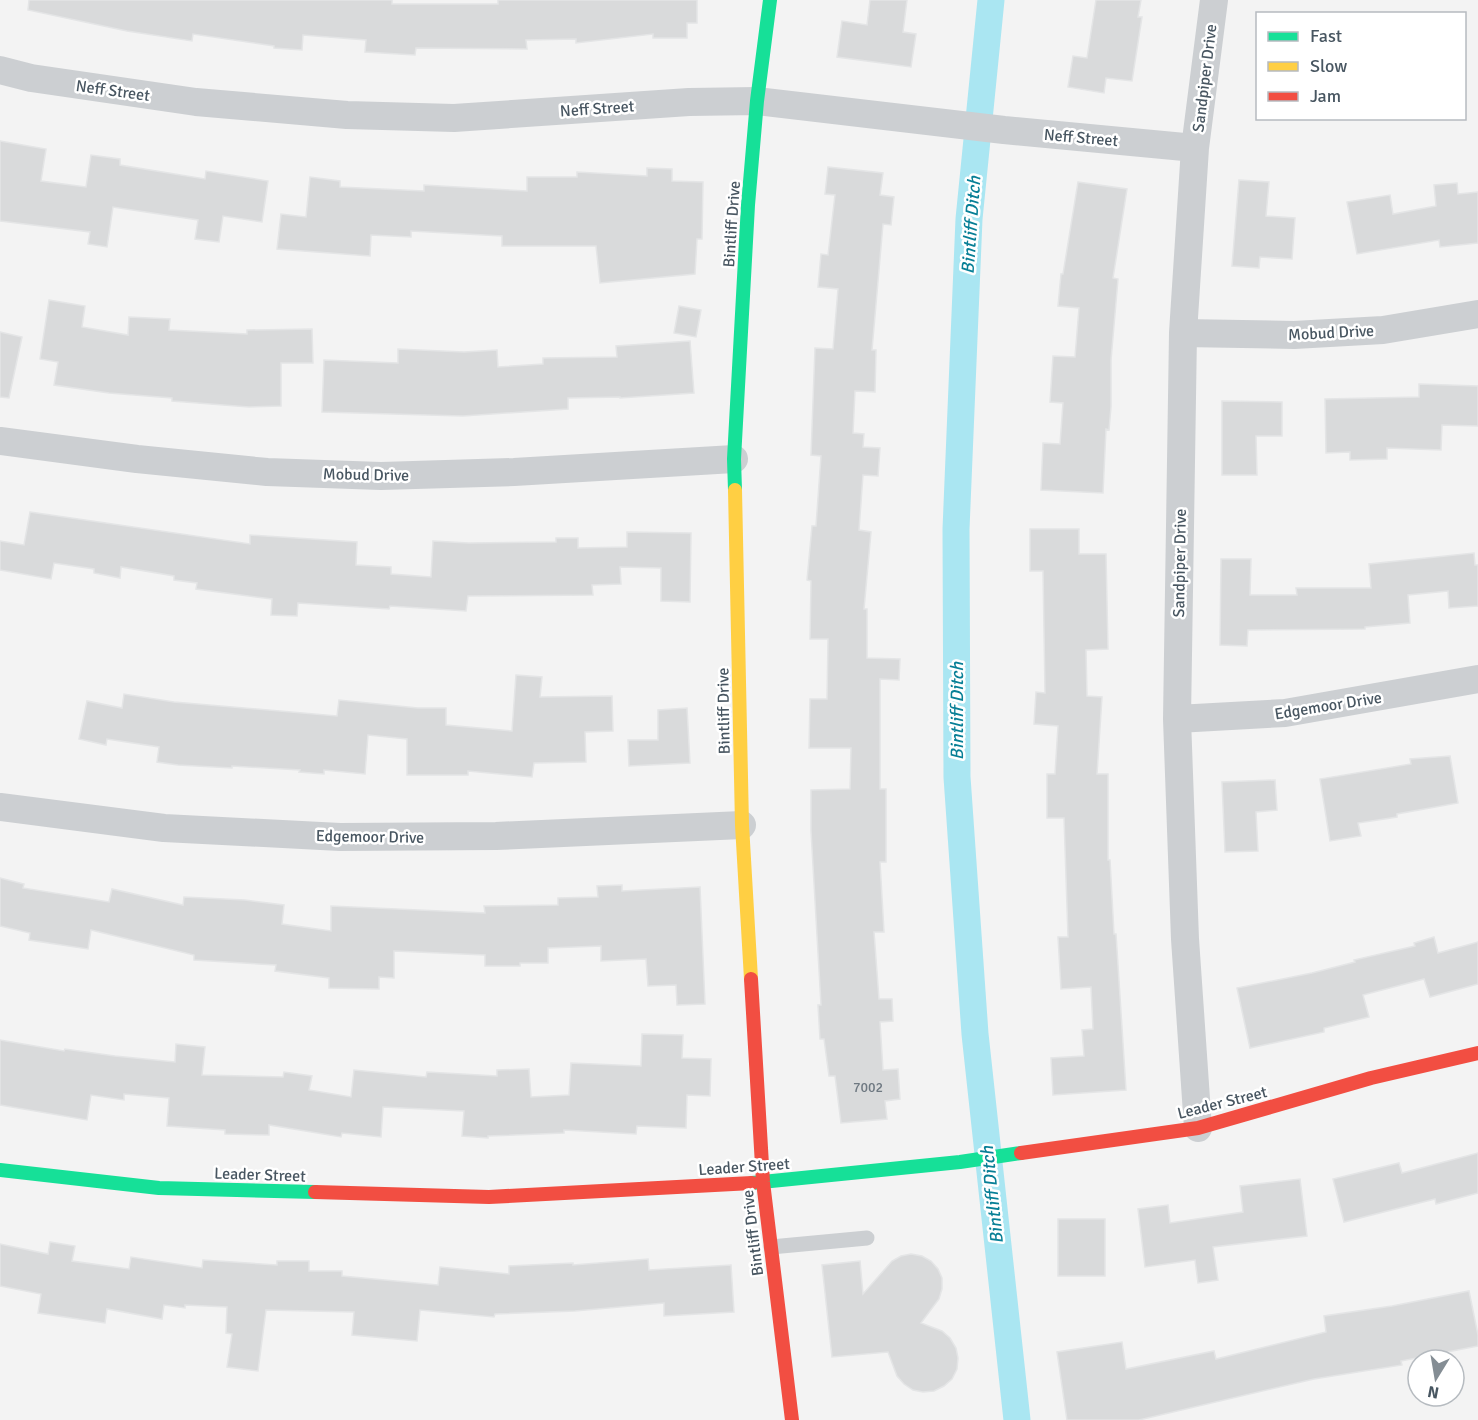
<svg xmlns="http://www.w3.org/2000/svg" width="1478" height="1420" viewBox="0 0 1478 1420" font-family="Signika,sans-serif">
  <rect width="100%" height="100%" fill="#f3f3f3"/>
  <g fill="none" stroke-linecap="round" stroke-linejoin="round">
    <path stroke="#aae6f2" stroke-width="27" d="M 991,0 L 969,219 L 956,529 L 957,777 L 975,1034 L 1017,1420"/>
  </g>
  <path fill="#d9dadb" stroke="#e4e5e6" stroke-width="1.5" d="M 29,0 L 392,0 L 392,4 L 498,4 L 498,0 L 697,0 L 697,23 L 687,23 L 687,38 L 653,38 L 653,34 L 576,43 L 576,39 L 526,40 L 527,49 L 416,48 L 415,55 L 365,52 L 366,40 L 303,35 L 302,50 L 274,48 L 274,46 L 193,34 L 192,41 L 127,31 L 28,10 Z
    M 870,0 L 907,0 L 903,32 L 916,34 L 911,67 L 837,57 L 842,21 L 867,25 Z
    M 1096,0 L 1141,0 L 1138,17 L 1142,17 L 1132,81 L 1106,78 L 1104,93 L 1068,87 L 1073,56 L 1087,58 Z
    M 0,141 L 46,149 L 41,181 L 86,187 L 91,155 L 120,159 L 120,165 L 205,179 L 206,171 L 268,181 L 262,222 L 223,216 L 219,242 L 195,239 L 198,220 L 113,207 L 107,247 L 88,244 L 90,232 L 0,221 Z
    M 828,167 L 883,173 L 880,195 L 894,197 L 891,225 L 883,224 L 872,350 L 876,350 L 875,392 L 855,391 L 853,433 L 864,434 L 863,447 L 880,448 L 878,476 L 863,475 L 859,530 L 871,532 L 864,609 L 867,609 L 867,658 L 900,659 L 899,680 L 880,679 L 880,789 L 886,789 L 886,862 L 880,862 L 884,932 L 874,932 L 879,999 L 892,999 L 893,1021 L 880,1022 L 883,1070 L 898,1069 L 900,1099 L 885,1101 L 887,1119 L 841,1123 L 835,1076 L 829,1076 L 824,1039 L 820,1039 L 818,1005 L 821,1005 L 811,831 L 811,790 L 850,789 L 851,748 L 809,748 L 810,699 L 827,699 L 828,639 L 810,639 L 811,581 L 807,580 L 812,526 L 816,526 L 821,456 L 811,455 L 815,348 L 833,349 L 838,289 L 818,287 L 821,254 L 828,255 L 835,195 L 825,194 Z
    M 647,168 L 672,169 L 672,181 L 703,182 L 702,239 L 697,239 L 695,274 L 600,283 L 596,246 L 502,246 L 502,236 L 411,231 L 411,237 L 371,235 L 370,256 L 277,249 L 281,214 L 306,217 L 310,177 L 340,181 L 340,187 L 424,191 L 424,185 L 527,191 L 527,177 L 577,177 L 577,172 L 647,176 Z
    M 1239,180 L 1269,182 L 1266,216 L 1295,218 L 1292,259 L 1260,257 L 1259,268 L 1232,266 Z
    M 1078,182 L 1127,189 L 1113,278 L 1118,279 L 1111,360 L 1111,407 L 1109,430 L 1106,429 L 1103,493 L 1041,490 L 1043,443 L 1060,444 L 1063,403 L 1050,402 L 1053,356 L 1075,357 L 1079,308 L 1058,306 L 1061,274 L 1063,274 Z
    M 1457,183 L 1458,194 L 1478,192 L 1478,243 L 1440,247 L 1439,240 L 1357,254 L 1347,202 L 1390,195 L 1393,214 L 1436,206 L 1434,185 Z
    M 49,300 L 85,306 L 82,327 L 128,335 L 129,317 L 170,319 L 169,330 L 247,334 L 247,330 L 312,329 L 313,363 L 281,363 L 281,406 L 249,407 L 172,401 L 172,398 L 109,393 L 54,385 L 58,362 L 40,359 Z
    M 679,306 L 701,310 L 696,337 L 674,333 Z
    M 0,332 L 22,337 L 9,398 L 0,397 Z
    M 690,341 L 694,393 L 620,398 L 620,397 L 568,398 L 568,409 L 463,416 L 322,412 L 324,360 L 398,363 L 398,349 L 464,352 L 497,350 L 498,367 L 543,364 L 543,358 L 617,357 L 616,346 Z
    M 1419,384 L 1478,386 L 1478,426 L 1442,425 L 1441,450 L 1387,448 L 1387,459 L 1350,460 L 1350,452 L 1326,453 L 1325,399 L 1419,397 Z
    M 1222,401 L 1282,402 L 1282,436 L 1256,436 L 1257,475 L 1222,475 Z
    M 30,512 L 250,544 L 250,535 L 357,542 L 356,565 L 391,567 L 391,574 L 431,577 L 433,541 L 469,543 L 556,542 L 556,538 L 578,538 L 578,548 L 627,547 L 627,532 L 691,533 L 690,602 L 661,601 L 661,568 L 620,567 L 621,584 L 592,585 L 593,595 L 468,596 L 466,611 L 390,606 L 389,609 L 298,603 L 297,616 L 271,615 L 272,599 L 196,589 L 197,583 L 174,580 L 174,576 L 121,567 L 120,578 L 94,573 L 94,569 L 54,563 L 51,579 L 0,570 L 0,541 L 24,545 Z
    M 1030,529 L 1079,529 L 1079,554 L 1106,554 L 1108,649 L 1086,650 L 1087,696 L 1102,697 L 1097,774 L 1108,774 L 1108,860 L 1110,860 L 1114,934 L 1116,934 L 1126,1090 L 1053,1095 L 1051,1058 L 1084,1056 L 1082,1030 L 1093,1029 L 1091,987 L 1061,989 L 1058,937 L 1068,937 L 1064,818 L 1047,818 L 1047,774 L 1055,774 L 1058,726 L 1034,724 L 1036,692 L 1045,693 L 1043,571 L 1030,571 Z
    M 1474,553 L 1475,565 L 1478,565 L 1478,606 L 1449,608 L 1448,591 L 1408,595 L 1410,623 L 1365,627 L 1365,629 L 1248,630 L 1247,646 L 1220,645 L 1221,559 L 1251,559 L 1250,595 L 1297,595 L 1296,588 L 1371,588 L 1369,564 Z
    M 516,675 L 542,677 L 540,697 L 612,696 L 613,731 L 585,732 L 586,762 L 534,763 L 532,777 L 468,771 L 468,775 L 407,775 L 407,739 L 368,735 L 365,774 L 324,770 L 324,774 L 299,772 L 300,770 L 232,766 L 232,768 L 178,765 L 157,762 L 159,747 L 107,739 L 106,745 L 79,739 L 87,701 L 122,708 L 124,694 L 174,702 L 337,716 L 339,700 L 418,708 L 446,708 L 446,725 L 512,731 Z
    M 687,708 L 690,763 L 629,766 L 628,740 L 658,740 L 658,710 Z
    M 1450,756 L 1458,803 L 1397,814 L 1397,817 L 1358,823 L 1361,836 L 1330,841 L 1320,779 L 1411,764 L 1410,759 Z
    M 1275,780 L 1277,810 L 1256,812 L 1258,851 L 1225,852 L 1222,782 Z
    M 0,878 L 24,884 L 23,888 L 109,902 L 112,889 L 183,905 L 184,897 L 245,900 L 284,905 L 282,924 L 331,931 L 331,906 L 485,913 L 484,906 L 558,905 L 558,898 L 598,897 L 597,886 L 622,885 L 622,891 L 700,887 L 705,1004 L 677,1005 L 676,985 L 648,986 L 646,959 L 601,961 L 601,946 L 548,948 L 548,963 L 520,963 L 520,966 L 485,966 L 485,955 L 394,951 L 394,978 L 379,977 L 379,989 L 329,988 L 329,978 L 275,971 L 276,965 L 194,960 L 194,955 L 91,930 L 88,949 L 29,940 L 30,933 L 0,926 Z
    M 1434,937 L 1438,953 L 1478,942 L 1478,984 L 1430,997 L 1424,979 L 1363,995 L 1369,1017 L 1324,1028 L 1324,1032 L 1250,1048 L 1237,988 L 1312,973 L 1355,962 L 1354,960 L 1415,946 L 1414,943 Z
    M 642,1034 L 683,1035 L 682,1058 L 711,1059 L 710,1096 L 687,1095 L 686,1128 L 637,1126 L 636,1134 L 564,1130 L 564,1133 L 488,1136 L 488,1138 L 462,1136 L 464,1111 L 383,1107 L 381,1137 L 342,1133 L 341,1137 L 269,1125 L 269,1135 L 225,1134 L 225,1130 L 167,1126 L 169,1098 L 124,1094 L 124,1100 L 91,1095 L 87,1120 L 0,1105 L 0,1040 L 64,1051 L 65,1049 L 115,1056 L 175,1062 L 176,1044 L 205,1047 L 202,1075 L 283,1077 L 284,1072 L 312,1076 L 309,1090 L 351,1097 L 354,1070 L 426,1077 L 427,1072 L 497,1076 L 497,1070 L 529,1069 L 531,1097 L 569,1095 L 571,1063 L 641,1066 Z
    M 1478,1153 L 1478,1193 L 1436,1204 L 1435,1199 L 1344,1222 L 1333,1179 L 1399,1163 L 1402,1173 Z
    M 1300,1179 L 1307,1236 L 1213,1247 L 1218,1280 L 1198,1283 L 1195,1260 L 1145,1267 L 1138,1209 L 1168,1205 L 1170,1223 L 1243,1212 L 1240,1186 Z
    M 1058,1219 L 1105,1219 L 1105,1276 L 1058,1276 Z
    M 50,1242 L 75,1246 L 72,1261 L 129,1269 L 131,1257 L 202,1268 L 203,1260 L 277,1265 L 277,1261 L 309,1261 L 309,1271 L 342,1271 L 342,1276 L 438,1285 L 440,1267 L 509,1274 L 509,1266 L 573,1263 L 573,1265 L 648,1259 L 649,1270 L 731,1265 L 734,1312 L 664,1316 L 664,1303 L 575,1311 L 495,1314 L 494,1317 L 420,1310 L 417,1341 L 352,1335 L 354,1312 L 266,1310 L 258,1371 L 227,1367 L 232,1334 L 226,1333 L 227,1307 L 185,1305 L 185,1308 L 164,1305 L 162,1319 L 107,1309 L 105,1323 L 38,1313 L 41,1294 L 0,1286 L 0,1244 L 48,1254 Z
    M 911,1254 L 922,1256 L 931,1261 L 938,1269 L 942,1278 L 942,1289 L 939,1299 L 921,1323 L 942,1331 L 950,1338 L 956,1348 L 958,1358 L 957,1369 L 952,1379 L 944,1386 L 934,1391 L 923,1392 L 913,1390 L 904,1384 L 897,1376 L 888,1352 L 832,1357 L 822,1265 L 860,1261 L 863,1294 L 892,1261 L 901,1256 Z
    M 1469,1291 L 1478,1335 L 1478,1346 L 1401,1361 L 1402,1365 L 1314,1379 L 1139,1420 L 1067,1420 L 1057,1352 L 1122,1342 L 1126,1369 L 1214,1351 L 1216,1359 L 1326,1332 L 1324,1316 L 1392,1306 Z"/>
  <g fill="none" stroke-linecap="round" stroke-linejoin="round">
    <path stroke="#cccfd2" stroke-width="15" d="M 771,1247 L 867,1238"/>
    <path stroke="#cccfd2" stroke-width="28" d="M 0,70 L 31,78 L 196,102 L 347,115 L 454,118 L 689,102 L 757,101 L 1004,130 L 1195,148
      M 1183,333 L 1294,335 L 1383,330 L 1478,314
      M 0,441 L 137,459 L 267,472 L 381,476 L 514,472 L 734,459
      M 1177,719 L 1285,713 L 1478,679
      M 0,807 L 164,828 L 340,837 L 496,836 L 742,825
      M 1198,1128 L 1185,939 L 1177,719 L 1183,333 L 1195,148 L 1214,0"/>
    <path stroke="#16e098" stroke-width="14" d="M 735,490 L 734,459 L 748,205 L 757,101 L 770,0
      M 0,1170 L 159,1188 L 315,1192
      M 752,1183 L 960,1162 L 1021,1153"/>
    <path stroke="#ffcf43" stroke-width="14" d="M 735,490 L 742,825 L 751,979"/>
    <path stroke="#f24e42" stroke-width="14" d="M 751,979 L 763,1182 L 792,1420
      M 1021,1153 L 1198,1128 L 1371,1078 L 1478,1053
      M 315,1192 L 489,1197 L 752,1183"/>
  </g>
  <g text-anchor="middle" stroke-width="5" stroke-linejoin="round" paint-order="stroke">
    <g font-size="14" fill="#6e7881">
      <text x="868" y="1092">7002</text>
    </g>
    <g font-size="16" fill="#485661" stroke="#fff">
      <text transform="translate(1204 78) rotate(-83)" y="6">Sandpiper Drive</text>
      <text transform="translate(113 90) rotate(8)" y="6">Neff Street</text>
      <text transform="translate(597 108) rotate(-4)" y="6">Neff Street</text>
      <text transform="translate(1081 137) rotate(5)" y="6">Neff Street</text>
      <text transform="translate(731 224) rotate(-86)" y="6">Bintliff Drive</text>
      <text transform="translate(1331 332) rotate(-3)" y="6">Mobud Drive</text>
      <text transform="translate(366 474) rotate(1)" y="6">Mobud Drive</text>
      <text transform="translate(1179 563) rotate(-89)" y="6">Sandpiper Drive</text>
      <text transform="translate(1328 705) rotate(-9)" y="6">Edgemoor Drive</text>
      <text transform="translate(723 711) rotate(-91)" y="6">Bintliff Drive</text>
      <text transform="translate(370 836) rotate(1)" y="6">Edgemoor Drive</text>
      <text transform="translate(1222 1102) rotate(-14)" y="6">Leader Street</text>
      <text transform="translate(744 1166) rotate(-4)" y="6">Leader Street</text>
      <text transform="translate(260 1174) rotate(2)" y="6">Leader Street</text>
      <text transform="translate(752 1233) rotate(-97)" y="6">Bintliff Drive</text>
    </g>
    <g font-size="18" font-style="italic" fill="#077f96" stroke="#fff">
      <text transform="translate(971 225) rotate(-86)" y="6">Bintliff Ditch</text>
      <text transform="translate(957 711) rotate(-90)" y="6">Bintliff Ditch</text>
      <text transform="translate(992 1195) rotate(-96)" y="6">Bintliff Ditch</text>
    </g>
  </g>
  <rect x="1256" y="12" width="210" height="108" fill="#ffffff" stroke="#b6bbc0" stroke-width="1.5"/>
  <rect x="1268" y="32" width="30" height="9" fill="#16e098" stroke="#b6bbc0" stroke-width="1.5"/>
  <text x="1310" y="42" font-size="18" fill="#485661">Fast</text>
  <rect x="1268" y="62" width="30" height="9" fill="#ffcf43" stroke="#b6bbc0" stroke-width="1.5"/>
  <text x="1310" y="72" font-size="18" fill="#485661">Slow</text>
  <rect x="1268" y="92" width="30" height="9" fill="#f24e42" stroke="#b6bbc0" stroke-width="1.5"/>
  <text x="1310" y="102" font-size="18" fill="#485661">Jam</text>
  <g transform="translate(1436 1378) rotate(191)"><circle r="28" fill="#ffffff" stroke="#b6bbc0" stroke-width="1.5"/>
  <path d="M0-4.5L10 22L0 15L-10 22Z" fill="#848d94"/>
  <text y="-9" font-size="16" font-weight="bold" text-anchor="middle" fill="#485661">N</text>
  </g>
</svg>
